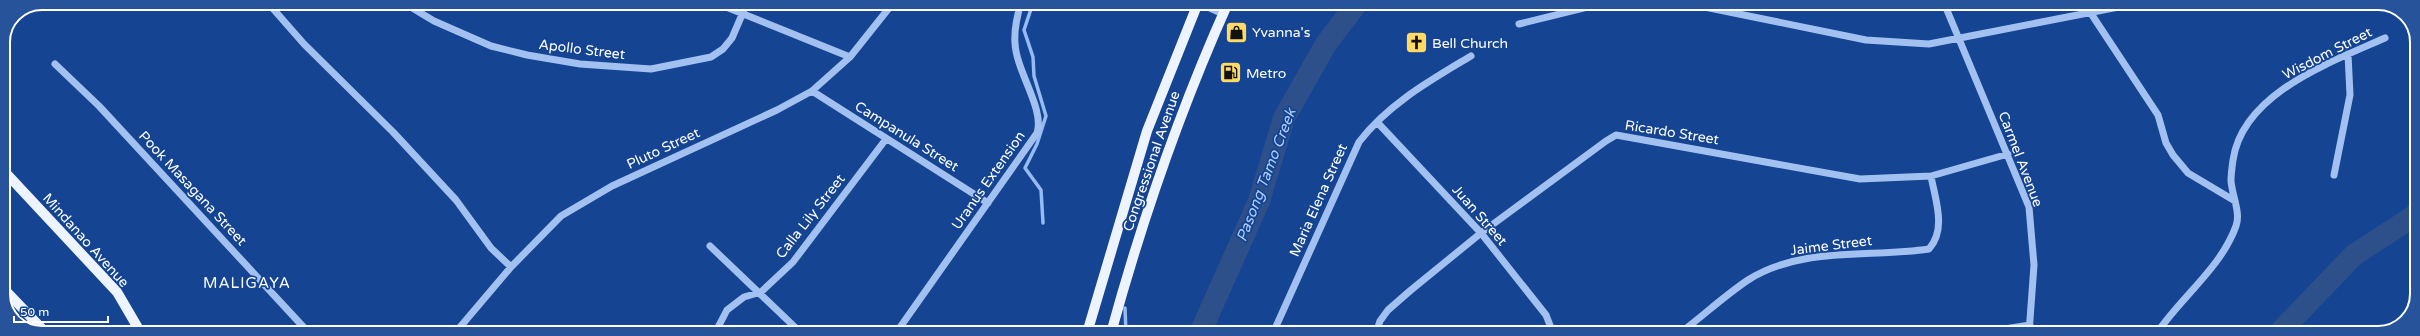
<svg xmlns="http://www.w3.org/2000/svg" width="2420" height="336" viewBox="0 0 2420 336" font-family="'Varela Round',sans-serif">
  <rect width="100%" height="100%" fill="#144492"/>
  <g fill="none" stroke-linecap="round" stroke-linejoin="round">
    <path stroke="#94bbf4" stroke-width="3.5" d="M 1033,3 L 1024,30 L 1033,57 L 1034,76 L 1046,116 L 1037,144 L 1025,168 L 1041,190 L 1043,223
      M 1125,308 L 1126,333"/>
    <path stroke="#2d508a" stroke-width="22" d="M 1200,333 L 1259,201 L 1284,118 L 1326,44 L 1357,3
      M 2279,333 L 2354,255 L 2417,214"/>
    <path stroke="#a2c1f1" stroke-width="7" d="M 268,3 L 304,44 L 393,132 L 456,200 L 491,248 L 511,267
      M 404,3 L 434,21 L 491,46 L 527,55 L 580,64 L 651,69 L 711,57 L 723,49 L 732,38 L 747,3
      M 716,3 L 850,57
      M 1199,3 L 1223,14
      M 1685,3 L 1866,40 L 1929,44 L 2139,3
      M 1944,3 L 2029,207 L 2034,265 L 2029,333
      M 2088,3 L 2090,12 L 2158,115 L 2166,143 L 2173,155 L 2188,173 L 2235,201
      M 1519,24 L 1604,3
      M 55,64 L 99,106 L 309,333
      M 812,91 L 988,203
      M 1377,122 L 1481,233 L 1546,315 L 1553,333
      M 2334,175 L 2350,95 L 2348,54
      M 710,246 L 801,333
      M 455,333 L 511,267 L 561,216 L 612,186 L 777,110 L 812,91 L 850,57 L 893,3
      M 715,333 L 727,310 L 744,297 L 761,292 L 793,262 L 886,139
      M 896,333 L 1037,133 C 1045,109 1016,71 1015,43 C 1014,29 1017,16 1021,3
      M 1273,333 L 1359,142 C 1388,104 1431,80 1471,56
      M 1376,333 L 1380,321 L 1388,310 L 1411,290 L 1481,233 L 1606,141 L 1616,135 L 1860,179 L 1931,176 L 2008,154
      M 1680,333 C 1703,316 1724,296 1748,280 C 1801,246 1870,258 1929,249 C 1947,229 1935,199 1931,176
      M 1979,333 L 2030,325
      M 2157,333 C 2181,297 2221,268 2236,226 C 2241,213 2232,195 2231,181 C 2231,175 2232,167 2233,160 C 2243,93 2331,62 2385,38"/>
    <path stroke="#edf3ff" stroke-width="10" d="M 3,170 L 117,292 L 141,333
      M 3,288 L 46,333
      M 1087,333 L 1147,131 L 1198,3
      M 1111,333 C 1142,220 1180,110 1228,3"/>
  </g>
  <defs>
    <symbol id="shop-square" viewBox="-11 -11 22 22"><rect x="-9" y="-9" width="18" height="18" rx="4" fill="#ffdb63" stroke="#144492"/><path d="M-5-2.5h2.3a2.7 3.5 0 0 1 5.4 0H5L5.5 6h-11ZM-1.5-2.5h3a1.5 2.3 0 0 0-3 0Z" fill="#111"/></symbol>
    <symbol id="church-square" viewBox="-11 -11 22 22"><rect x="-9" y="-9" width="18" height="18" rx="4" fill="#ffdb63" stroke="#144492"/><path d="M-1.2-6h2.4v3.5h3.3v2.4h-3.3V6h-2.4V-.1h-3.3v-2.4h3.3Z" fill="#111"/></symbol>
    <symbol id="fuel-square" viewBox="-11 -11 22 22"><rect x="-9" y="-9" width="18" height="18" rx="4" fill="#ffdb63" stroke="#144492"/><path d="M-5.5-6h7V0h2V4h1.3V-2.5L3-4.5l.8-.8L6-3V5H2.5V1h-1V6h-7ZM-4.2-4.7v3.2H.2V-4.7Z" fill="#111"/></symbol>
  </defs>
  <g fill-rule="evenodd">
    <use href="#shop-square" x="1224" y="20" width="25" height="25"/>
    <use href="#church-square" x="1404" y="30" width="25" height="25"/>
    <use href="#fuel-square" x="1218" y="60" width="25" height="25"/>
  </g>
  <g text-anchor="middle" stroke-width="3.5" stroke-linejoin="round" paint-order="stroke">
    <g font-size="14" fill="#fff" stroke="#144492" text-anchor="start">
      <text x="1252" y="37">Yvanna's</text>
      <text x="1432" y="48">Bell Church</text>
      <text x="1246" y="78">Metro</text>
    </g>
    <g font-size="14" fill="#fff" stroke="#144492">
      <text transform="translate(582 49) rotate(7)" y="5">Apollo Street</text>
      <text transform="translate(2327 53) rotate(-27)" y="5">Wisdom Street</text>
      <text transform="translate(1672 132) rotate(9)" y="5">Ricardo Street</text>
      <text transform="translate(907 136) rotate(32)" y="5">Campanula Street</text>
      <text transform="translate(663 148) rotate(-25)" y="5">Pluto Street</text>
      <text transform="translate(2021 159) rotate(69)" y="5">Carmel Avenue</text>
      <text transform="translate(1151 161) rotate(-71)" y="5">Congressional Avenue</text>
      <text transform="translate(988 180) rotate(-55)" y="5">Uranus Extension</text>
      <text transform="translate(193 188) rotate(47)" y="5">Pook Masagana Street</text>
      <text transform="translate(1318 200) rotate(-66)" y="5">Maria Elena Street</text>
      <text transform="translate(1480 215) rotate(49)" y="5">Juan Street</text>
      <text transform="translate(810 216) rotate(-52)" y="5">Calla Lily Street</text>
      <text transform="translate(86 240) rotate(48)" y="5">Mindanao Avenue</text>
      <text transform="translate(1831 245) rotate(-7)" y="5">Jaime Street</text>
    </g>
    <g font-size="15" font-style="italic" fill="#aeccf8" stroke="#144492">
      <text transform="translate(1266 175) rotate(-69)" y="5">Pasong Tamo Creek</text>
    </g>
    <g font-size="15" letter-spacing="1" fill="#fff" stroke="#144492">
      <text x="247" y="288">MALIGAYA</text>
    </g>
  </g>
  <path d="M0 0H2420V336H0ZM42 10H2378A32 32 0 0 1 2410 42V294A32 32 0 0 1 2378 326H42A32 32 0 0 1 10 294V42A32 32 0 0 1 42 10Z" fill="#27539b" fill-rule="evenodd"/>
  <path fill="none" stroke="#fff" stroke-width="2" d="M42 10H2378A32 32 0 0 1 2410 42V294A32 32 0 0 1 2378 326H42A32 32 0 0 1 10 294V42A32 32 0 0 1 42 10Z"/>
  <path d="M14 316v6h94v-6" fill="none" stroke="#ffffff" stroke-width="2"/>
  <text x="20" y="316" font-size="12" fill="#ffffff" stroke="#144492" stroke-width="3" paint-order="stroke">50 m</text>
</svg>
